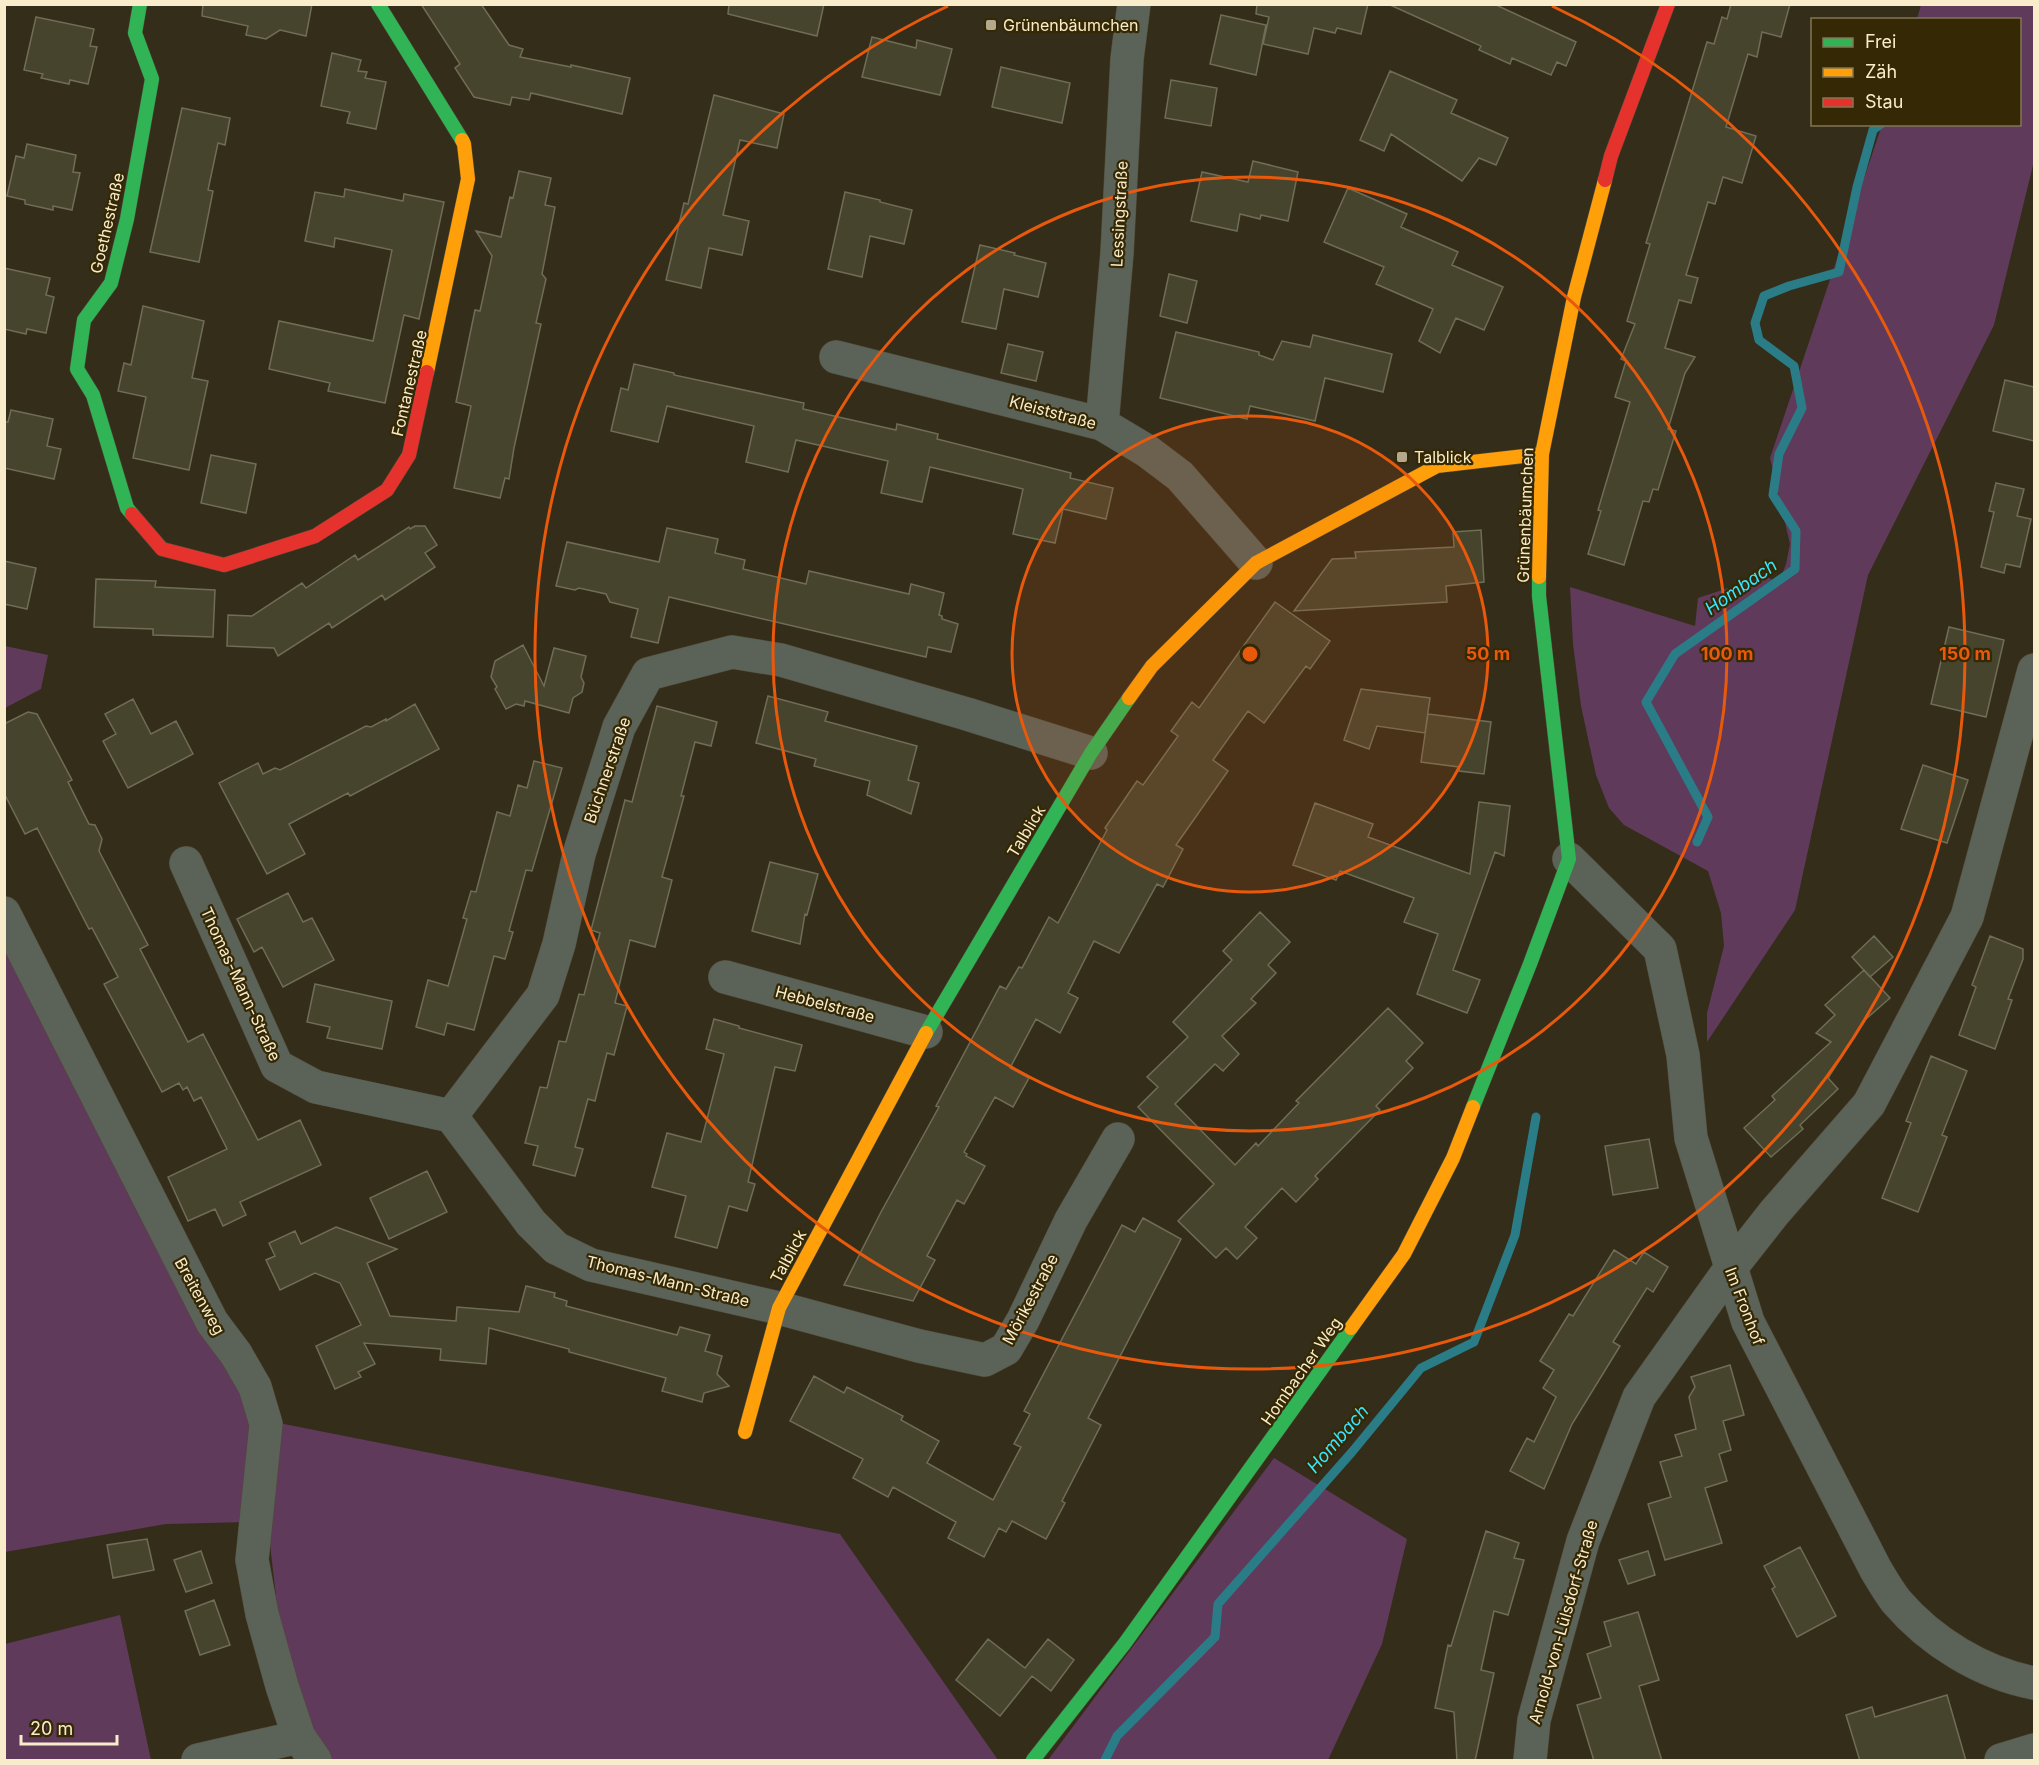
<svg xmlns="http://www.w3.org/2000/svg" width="2039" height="1765" viewBox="0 0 2039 1765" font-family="Inter,sans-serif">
  <rect width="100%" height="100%" fill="#342d1a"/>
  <path fill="#603a5a" d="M 1921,5 L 2034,5 L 2034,161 L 1994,325 L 1868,575 L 1795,910 L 1707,1042 L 1707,1013 L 1724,946 L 1721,913 L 1708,871 L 1624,825 L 1609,808 L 1596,775 L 1581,706 L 1573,644 L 1570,587 L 1695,626 L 1698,598 L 1765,576 L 1779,583 L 1786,564 L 1790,544 L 1770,458 L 1882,125 L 2020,124 L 2020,20 L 1917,19 Z
    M 5,646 L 48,655 L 41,689 L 5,708 Z
    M 4,929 L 259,1421 L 247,1522 L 166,1524 L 5,1552 Z
    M 279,1423 L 840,1534 L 998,1760 L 324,1760 L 281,1639 L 268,1527 Z
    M 1274,1458 L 1407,1539 L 1382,1644 L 1328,1760 L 1048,1760 Z
    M 120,1615 L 151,1760 L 5,1760 L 5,1644 Z"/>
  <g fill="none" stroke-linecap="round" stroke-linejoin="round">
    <path stroke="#2a7c86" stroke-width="9" d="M 1697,842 L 1708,817 L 1646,702 L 1675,654 L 1795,569 L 1796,531 L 1773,495 L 1779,454 L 1802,408 L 1794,366 L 1759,340 L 1755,323 L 1764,296 L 1789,286 L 1839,272 L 1857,187 L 1873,130 L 1881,124
      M 1105,1760 L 1117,1736 L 1215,1637 L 1218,1604 L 1352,1452 L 1421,1368 L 1474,1342 L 1515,1235 L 1536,1117"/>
  </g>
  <path fill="#47442d" stroke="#6f6d56" stroke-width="1.5" d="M 203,4 L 312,4 L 306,36 L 280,30 L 266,39 L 246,35 L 248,26 L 202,16 Z
    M 421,4 L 481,4 L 509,45 L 523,49 L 520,57 L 571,67 L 571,65 L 630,78 L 622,114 L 531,93 L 529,100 L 512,97 L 510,105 L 474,97 L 455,68 L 460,64 Z
    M 729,4 L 824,4 L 817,36 L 728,14 Z
    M 1257,4 L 1368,4 L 1361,34 L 1337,28 L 1335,33 L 1314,28 L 1308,54 L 1263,44 L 1269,17 L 1256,14 Z
    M 1388,4 L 1494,4 L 1576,42 L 1566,66 L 1557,62 L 1551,75 L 1512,58 L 1510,64 L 1479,50 L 1481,46 Z
    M 1731,4 L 1790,4 L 1781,37 L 1762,32 L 1757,57 L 1748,54 L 1726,127 L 1756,136 L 1742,183 L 1723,177 L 1715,204 L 1708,202 L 1686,275 L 1698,278 L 1691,303 L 1679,300 L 1665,348 L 1695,357 L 1685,373 L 1668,429 L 1676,431 L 1658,490 L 1653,489 L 1649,502 L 1643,501 L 1624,565 L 1588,554 L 1601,511 L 1598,510 L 1630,402 L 1615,397 L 1626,361 L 1621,359 L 1635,324 L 1627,321 L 1650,244 L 1646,243 L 1707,42 L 1714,44 L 1722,17 L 1727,19 Z
    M 1221,15 L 1266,25 L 1256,75 L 1210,64 Z
    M 36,17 L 94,29 L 90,46 L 97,47 L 88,84 L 70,80 L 69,84 L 41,78 L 43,74 L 24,70 Z
    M 872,37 L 916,48 L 917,40 L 952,49 L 940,95 L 862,77 Z
    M 332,53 L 361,60 L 358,71 L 367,72 L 365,78 L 386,82 L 376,129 L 347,123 L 350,112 L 321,106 Z
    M 1001,67 L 1070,83 L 1062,123 L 992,107 Z
    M 1390,71 L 1457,100 L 1451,113 L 1508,138 L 1496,165 L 1479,158 L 1462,181 L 1391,134 L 1384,151 L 1360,140 Z
    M 1171,80 L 1217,88 L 1211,126 L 1165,118 Z
    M 714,95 L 784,114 L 777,148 L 740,140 L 723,215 L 749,221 L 742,255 L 709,248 L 701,288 L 666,280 L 684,203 L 688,204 Z
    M 182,108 L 230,118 L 225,145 L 218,143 L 208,190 L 213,191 L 199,262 L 150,252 Z
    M 27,144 L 76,155 L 73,172 L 80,173 L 72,210 L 53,206 L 53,210 L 25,204 L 25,200 L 7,196 L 16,156 L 24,158 Z
    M 1253,161 L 1298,172 L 1288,221 L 1261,215 L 1260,219 L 1240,214 L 1237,231 L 1191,221 L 1202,172 L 1248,182 Z
    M 519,171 L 551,178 L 545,205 L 555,207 L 542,274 L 546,279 L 536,323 L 541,324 L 514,448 L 509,479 L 505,478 L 500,498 L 454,488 L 471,406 L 456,402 L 475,310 L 480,311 L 492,256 L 476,231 L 501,237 L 510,197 L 513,198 Z
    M 1348,188 L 1407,214 L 1401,227 L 1458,252 L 1452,265 L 1503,287 L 1484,330 L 1456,318 L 1440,353 L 1419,341 L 1433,309 L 1376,284 L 1384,267 L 1324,242 Z
    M 345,189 L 403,201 L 404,194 L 444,202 L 419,319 L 404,315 L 385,403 L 328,391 L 330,383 L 269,369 L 279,321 L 373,341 L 392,250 L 335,238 L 334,247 L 305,241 L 315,192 L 344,197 Z
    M 845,192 L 880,200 L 880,202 L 912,210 L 904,244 L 870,236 L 862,277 L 828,269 Z
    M 980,245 L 1015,253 L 1014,255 L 1046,263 L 1038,297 L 1004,289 L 996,329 L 962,322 Z
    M 4,268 L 50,278 L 46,295 L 54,297 L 46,333 L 27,329 L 26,334 L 4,329 Z
    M 1169,274 L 1197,281 L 1187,323 L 1160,316 Z
    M 143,306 L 204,321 L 192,378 L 208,381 L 189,470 L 133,458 L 146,397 L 118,391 L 124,363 L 131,365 Z
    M 1176,332 L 1259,352 L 1259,355 L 1273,360 L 1282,341 L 1310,347 L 1313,335 L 1392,354 L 1383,392 L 1325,378 L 1315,421 L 1250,406 L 1247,419 L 1160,398 Z
    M 1008,344 L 1043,352 L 1036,381 L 1001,373 Z
    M 634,364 L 674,373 L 674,375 L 804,403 L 803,409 L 896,430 L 897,424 L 938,434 L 937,439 L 1071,473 L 1070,478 L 1113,488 L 1106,519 L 1063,509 L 1055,543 L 1013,534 L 1023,489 L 930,467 L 922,502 L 881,493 L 888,461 L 796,440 L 788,472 L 746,462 L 754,426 L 667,406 L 658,442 L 611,431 L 621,388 L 628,390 Z
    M 2005,380 L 2034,387 L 2034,441 L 1993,431 Z
    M 11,410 L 53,419 L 47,446 L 61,449 L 54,479 L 4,468 L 4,422 L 8,422 Z
    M 211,455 L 256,464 L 246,513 L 201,503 Z
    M 1996,483 L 2024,489 L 2017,516 L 2031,519 L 2020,567 L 2006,564 L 2004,573 L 1981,567 L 1994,512 L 1989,511 Z
    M 415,526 L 425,526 L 437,545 L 425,553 L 435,567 L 385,600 L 382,595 L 332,628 L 329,623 L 278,656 L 274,648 L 227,646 L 228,615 L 252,616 L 302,583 L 306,588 L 355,555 L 358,560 L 409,527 L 410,529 Z
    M 667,528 L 718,539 L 715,553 L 745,560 L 743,569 L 806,584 L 809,571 L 909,594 L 911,584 L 944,593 L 939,615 L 942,616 L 942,619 L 958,624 L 951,652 L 928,647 L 926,657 L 669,597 L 658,643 L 631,637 L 638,609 L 610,602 L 606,594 L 579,588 L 575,590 L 556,586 L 567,542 L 659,562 Z
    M 1481,530 L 1484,582 L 1446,586 L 1447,602 L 1294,611 L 1332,559 L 1356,558 L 1355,552 L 1454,547 L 1453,532 Z
    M 4,561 L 36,568 L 27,609 L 4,604 Z
    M 96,579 L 156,581 L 155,587 L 215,590 L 213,637 L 153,635 L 153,629 L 94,627 Z
    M 1275,602 L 1330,641 L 1310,669 L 1306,666 L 1264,723 L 1248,711 L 1213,760 L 1228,771 L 1176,845 L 1183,849 L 1163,887 L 1157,884 L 1119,953 L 1094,941 L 1068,993 L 1078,998 L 1060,1033 L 1036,1019 L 1010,1068 L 1029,1078 L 1013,1107 L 995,1097 L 964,1152 L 967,1154 L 966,1156 L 985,1166 L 964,1204 L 957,1200 L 927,1256 L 935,1260 L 913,1301 L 844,1285 L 881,1212 L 939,1107 L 936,1106 L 1000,986 L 1006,989 L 1019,967 L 1022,968 L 1049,917 L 1058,923 L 1107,830 L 1105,828 L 1137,781 L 1143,785 L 1178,736 L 1171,731 L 1192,702 L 1199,708 Z
    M 1949,627 L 2004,640 L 1986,717 L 1931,704 Z
    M 523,645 L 544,686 L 554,648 L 586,656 L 581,677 L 584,683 L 582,692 L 573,698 L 569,713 L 525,701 L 524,706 L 516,704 L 506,709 L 495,689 L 497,687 L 491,677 L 495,661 Z
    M 1361,689 L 1430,698 L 1425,733 L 1377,726 L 1369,749 L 1344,740 Z
    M 768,696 L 828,712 L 825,721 L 917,746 L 908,780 L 919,783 L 911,814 L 867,795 L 870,781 L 814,766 L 816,759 L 756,743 Z
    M 133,699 L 151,734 L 176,721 L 193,754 L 128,788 L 103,741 L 116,734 L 105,714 Z
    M 415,704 L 439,749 L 350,796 L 348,793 L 289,824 L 305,854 L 267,874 L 219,783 L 258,763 L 263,774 L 275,768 L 280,770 L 366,726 L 371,727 L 386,719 L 386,721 Z
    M 657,706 L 717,722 L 711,746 L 695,742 L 681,796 L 684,796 L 662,877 L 672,880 L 655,947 L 630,940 L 615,1003 L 627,1006 L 614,1055 L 607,1053 L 595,1101 L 588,1099 L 575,1147 L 583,1149 L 575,1176 L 533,1165 L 538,1146 L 525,1143 L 540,1087 L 547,1088 L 559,1041 L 566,1042 L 579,994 L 584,995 L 600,933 L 591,930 L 625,800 L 632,802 Z
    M 28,712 L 37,714 L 72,780 L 68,782 L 89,824 L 95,825 L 102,839 L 99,851 L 148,945 L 140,949 L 188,1042 L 203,1034 L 258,1140 L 300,1120 L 321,1165 L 240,1202 L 246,1215 L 223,1226 L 215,1209 L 188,1221 L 168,1177 L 227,1149 L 201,1097 L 194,1101 L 187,1087 L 183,1090 L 179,1083 L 162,1092 L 104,984 L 118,977 L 92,928 L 89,929 L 37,828 L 25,834 L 4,793 L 4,724 Z
    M 1428,714 L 1491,722 L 1484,774 L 1459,771 L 1459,767 L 1421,762 Z
    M 534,761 L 562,768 L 532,871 L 526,870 L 509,931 L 513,932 L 505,959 L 494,956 L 474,1030 L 447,1023 L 444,1035 L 416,1027 L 428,980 L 448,986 L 467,919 L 463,918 L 471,891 L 476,892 L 497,812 L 510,816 L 518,785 L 527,788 Z
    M 1923,765 L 1968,780 L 1947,843 L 1901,829 Z
    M 1479,802 L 1510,806 L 1504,856 L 1495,852 L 1453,970 L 1480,980 L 1467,1013 L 1417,994 L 1438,934 L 1404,922 L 1414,898 L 1340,871 L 1336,880 L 1293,865 L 1315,803 L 1373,824 L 1368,837 L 1470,874 Z
    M 770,862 L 818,874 L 807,915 L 805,914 L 800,944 L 752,931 Z
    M 288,893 L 303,922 L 312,918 L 334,960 L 283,987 L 262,947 L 254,952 L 237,919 Z
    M 1260,912 L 1290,942 L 1268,965 L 1276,973 L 1251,999 L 1256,1003 L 1222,1036 L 1239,1054 L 1223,1071 L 1215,1064 L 1175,1104 L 1235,1165 L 1256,1143 L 1258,1146 L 1299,1103 L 1296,1101 L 1388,1008 L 1423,1043 L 1406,1061 L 1413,1068 L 1376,1106 L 1380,1110 L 1315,1176 L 1318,1179 L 1296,1202 L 1282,1188 L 1245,1227 L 1257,1238 L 1237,1259 L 1226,1248 L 1216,1258 L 1178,1221 L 1214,1184 L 1138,1107 L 1158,1087 L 1147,1077 L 1188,1037 L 1173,1022 L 1232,960 L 1223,951 Z
    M 1874,936 L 1893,957 L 1870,977 L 1852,957 Z
    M 1990,936 L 2023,949 L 2023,959 L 2008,999 L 2012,1000 L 1995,1049 L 1959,1035 L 1976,987 L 1972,985 Z
    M 1864,970 L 1890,998 L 1866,1019 L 1828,1078 L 1838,1089 L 1800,1125 L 1803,1129 L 1771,1157 L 1744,1128 L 1775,1100 L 1772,1096 L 1831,1042 L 1816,1033 L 1835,1015 L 1825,1005 Z
    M 315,984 L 392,1001 L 382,1049 L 327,1038 L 330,1027 L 307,1022 Z
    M 714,1019 L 739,1026 L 739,1028 L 802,1045 L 795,1071 L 775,1067 L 748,1182 L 755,1184 L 747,1211 L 729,1206 L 717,1248 L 675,1237 L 686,1196 L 652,1187 L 667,1133 L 701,1142 L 724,1054 L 706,1049 Z
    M 1931,1056 L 1967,1071 L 1942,1135 L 1947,1137 L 1918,1212 L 1882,1198 L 1911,1123 L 1906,1121 Z
    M 1649,1139 L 1658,1188 L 1613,1195 L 1605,1146 Z
    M 427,1171 L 447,1212 L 389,1239 L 370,1198 Z
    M 1143,1218 L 1181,1239 L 1088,1418 L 1101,1425 L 1062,1501 L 1065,1503 L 1046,1539 L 1012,1521 L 1006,1532 L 999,1528 L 984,1557 L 948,1538 L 956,1522 L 893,1487 L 888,1497 L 853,1478 L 863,1459 L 790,1421 L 814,1376 L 844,1393 L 847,1387 L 903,1416 L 901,1420 L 939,1441 L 927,1463 L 993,1500 L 1021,1447 L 1014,1444 L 1030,1414 L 1024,1411 L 1113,1242 L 1122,1225 L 1135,1232 Z
    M 336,1227 L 397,1249 L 367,1263 L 390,1316 L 456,1321 L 457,1307 L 519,1312 L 526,1286 L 555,1293 L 554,1297 L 567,1301 L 566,1306 L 677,1335 L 680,1327 L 710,1335 L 705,1351 L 722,1356 L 717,1374 L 729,1386 L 704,1393 L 702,1402 L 662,1391 L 666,1378 L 569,1352 L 569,1349 L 489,1328 L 486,1364 L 440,1360 L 441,1349 L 364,1343 L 375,1364 L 358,1372 L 361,1377 L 335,1389 L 316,1346 L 361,1325 L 340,1283 L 315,1273 L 280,1290 L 266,1260 L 275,1256 L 269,1243 L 295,1231 L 301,1244 Z
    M 1614,1250 L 1636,1264 L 1644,1252 L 1668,1267 L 1653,1292 L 1647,1288 L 1613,1342 L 1620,1346 L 1572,1424 L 1544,1489 L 1510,1471 L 1527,1438 L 1534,1442 L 1556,1397 L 1543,1388 L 1554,1370 L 1540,1361 L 1569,1314 L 1573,1316 Z
    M 1730,1365 L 1744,1415 L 1723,1421 L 1731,1450 L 1719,1454 L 1727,1481 L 1705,1488 L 1722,1543 L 1665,1560 L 1648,1504 L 1671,1497 L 1660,1462 L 1682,1456 L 1675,1435 L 1696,1429 L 1689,1397 L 1695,1387 L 1691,1377 Z
    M 1486,1531 L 1519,1543 L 1514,1558 L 1524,1560 L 1508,1615 L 1494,1611 L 1481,1670 L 1494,1673 L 1475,1761 L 1457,1761 L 1454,1712 L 1435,1708 L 1448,1645 L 1451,1646 Z
    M 147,1539 L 154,1570 L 113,1578 L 107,1545 Z
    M 1800,1547 L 1836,1616 L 1797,1637 L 1772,1589 L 1775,1587 L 1764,1566 Z
    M 201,1551 L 212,1583 L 186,1592 L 174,1560 Z
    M 1648,1551 L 1655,1575 L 1628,1584 L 1619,1560 Z
    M 214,1600 L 230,1645 L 200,1655 L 185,1611 Z
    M 1638,1612 L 1659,1680 L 1639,1686 L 1662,1761 L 1594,1761 L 1577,1705 L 1601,1698 L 1587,1654 L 1611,1646 L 1604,1622 Z
    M 988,1639 L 1025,1668 L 1048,1639 L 1074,1660 L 1051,1691 L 1032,1676 L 1000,1716 L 956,1680 Z
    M 1947,1695 L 1966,1761 L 1860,1761 L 1846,1715 L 1872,1707 L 1875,1717 Z"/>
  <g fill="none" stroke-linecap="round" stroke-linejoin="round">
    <defs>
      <path id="street" d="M 836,357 L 1102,424 L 1147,451 L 1180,476 L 1256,563
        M 1102,424 L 1117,253 L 1127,59 L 1134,4
        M 1569,859 L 1660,949 L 1683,1055 L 1691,1138 L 1748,1322 L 1876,1570 C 1882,1580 1889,1592 1896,1601 C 1931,1642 1982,1673 2034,1683
        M 186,863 L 277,1066 L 316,1087 L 451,1116 L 531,1223 L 556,1248 L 591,1265 L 779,1308 L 919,1346 L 985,1360 L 1006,1349 L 1023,1320 L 1071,1220 L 1118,1139
        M 4,913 L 212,1322 L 236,1354 L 255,1387 L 266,1424 L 252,1560 L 262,1614 L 282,1686 L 299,1737 L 315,1760
        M 725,977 L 926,1032
        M 451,1116 L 543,995 L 559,944 L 579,854 L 619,727 L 648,674 L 732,652 L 781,660 L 967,714 L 1091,753
        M 198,1760 L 299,1737
        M 1530,1760 L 1534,1720 L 1583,1541 L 1639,1397 L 1730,1269 L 1774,1213 L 1869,1104 L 1967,917 L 2034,670
        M 2001,1760 L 2034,1750"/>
      <path id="fast" d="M 378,4 L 462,140
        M 132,514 L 127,508 L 93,395 L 77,369 L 84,320 L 111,283 L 127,219 L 152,79 L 135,33 L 140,4
        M 926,1033 L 1091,753 L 1129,698
        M 1473,1107 L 1530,964 L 1569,859 L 1539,596 L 1539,577
        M 1033,1760 L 1125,1643 L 1351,1328"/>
      <path id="slow" d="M 427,372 L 468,179 L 464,144 L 462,140
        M 1539,577 L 1542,454 L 1574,297 L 1605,180
        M 1129,698 L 1152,666 L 1256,563 L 1437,466 L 1542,454
        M 1351,1328 L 1404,1254 L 1453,1158 L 1473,1107
        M 745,1432 L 779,1308 L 926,1033"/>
      <path id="jam" d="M 1605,180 L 1611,156 L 1668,4
        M 132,514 L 162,549 L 224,565 L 315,536 L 387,490 L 409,455 L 427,372"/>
    </defs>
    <use href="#street" stroke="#514b39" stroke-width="34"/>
    <use href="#fast" stroke="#514b39" stroke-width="15"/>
    <use href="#slow" stroke="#514b39" stroke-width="15"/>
    <use href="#jam" stroke="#514b39" stroke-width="15"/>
    <use href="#street" stroke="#5b6258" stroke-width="33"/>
    <use href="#fast" stroke="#30b455" stroke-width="14"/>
    <use href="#slow" stroke="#ff9f0a" stroke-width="14"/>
    <use href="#jam" stroke="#e5322d" stroke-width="14"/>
  </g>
  <circle cx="1250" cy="654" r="238" fill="#e8590c" fill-opacity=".12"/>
  <g fill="none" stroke="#e8590c" stroke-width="3">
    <circle cx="1250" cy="654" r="238"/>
    <circle cx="1250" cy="654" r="477"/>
    <path d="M1552 6A715 715 0 1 1 948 6"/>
  </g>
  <g fill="#b4a98d" stroke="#352804" stroke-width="2">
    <rect x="985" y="19" width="12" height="12" rx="3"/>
    <rect x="1396" y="451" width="12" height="12" rx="3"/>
  </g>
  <g text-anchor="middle" stroke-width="4.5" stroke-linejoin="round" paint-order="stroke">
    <g font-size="16" fill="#f9eccb" stroke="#352804" text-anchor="start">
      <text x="1003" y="31">Grünenbäumchen</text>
      <text x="1414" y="463">Talblick</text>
    </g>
    <g font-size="16" fill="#f9eccb" stroke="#352804">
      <text transform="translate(1119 214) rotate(-87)" y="6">Lessingstraße</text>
      <text transform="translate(107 223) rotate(-77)" y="6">Goethestraße</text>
      <text transform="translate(409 383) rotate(-77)" y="6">Fontanestraße</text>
      <text transform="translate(1053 412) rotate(15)" y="6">Kleiststraße</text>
      <text transform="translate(1525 515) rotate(-88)" y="6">Grünenbäumchen</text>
      <text transform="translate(607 770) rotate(-71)" y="6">Büchnerstraße</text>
      <text transform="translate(1026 831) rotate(-59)" y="6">Talblick</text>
      <text transform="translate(241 984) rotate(65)" y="6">Thomas-Mann-Straße</text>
      <text transform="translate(825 1004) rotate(15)" y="6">Hebbelstraße</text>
      <text transform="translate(788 1256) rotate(-62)" y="6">Talblick</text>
      <text transform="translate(668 1281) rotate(14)" y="6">Thomas-Mann-Straße</text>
      <text transform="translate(200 1296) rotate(61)" y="6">Breitenweg</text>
      <text transform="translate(1030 1299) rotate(-62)" y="6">Mörikestraße</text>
      <text transform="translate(1745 1306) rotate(69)" y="6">Im Fronhof</text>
      <text transform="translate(1301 1371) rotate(-55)" y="6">Hombacher Weg</text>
      <text transform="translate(1563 1622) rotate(-74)" y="6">Arnold-von-Lülsdorf-Straße</text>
    </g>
    <g font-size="18" font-style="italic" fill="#37e5fd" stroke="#352804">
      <text transform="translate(1741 587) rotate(-35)" y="6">Hombach</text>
      <text transform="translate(1338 1439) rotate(-49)" y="6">Hombach</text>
    </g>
  </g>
  <circle cx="1250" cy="654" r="9" fill="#e8590c" stroke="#352804" stroke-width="3"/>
  <g font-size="18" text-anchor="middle" font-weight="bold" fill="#e8590c" stroke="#352804" stroke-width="4.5" stroke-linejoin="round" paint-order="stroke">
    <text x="1488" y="660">50 m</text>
    <text x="1727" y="660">100 m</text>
    <text x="1965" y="660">150 m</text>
  </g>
  <rect width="2039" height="1765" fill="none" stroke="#f9eccb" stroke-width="12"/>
  <rect x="1811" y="18" width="210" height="108" fill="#352804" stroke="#837654" stroke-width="1.5"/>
  <rect x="1823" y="38" width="30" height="9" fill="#30b455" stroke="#837654" stroke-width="1.5"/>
  <text x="1865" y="48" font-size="18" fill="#f9eccb">Frei</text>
  <rect x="1823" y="68" width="30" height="9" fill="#ff9f0a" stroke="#837654" stroke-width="1.5"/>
  <text x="1865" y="78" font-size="18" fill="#f9eccb">Zäh</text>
  <rect x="1823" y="98" width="30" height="9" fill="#e5322d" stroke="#837654" stroke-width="1.5"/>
  <text x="1865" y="108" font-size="18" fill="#f9eccb">Stau</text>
  <path d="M21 1735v9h96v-9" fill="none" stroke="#f9eccb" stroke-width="3"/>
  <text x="30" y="1735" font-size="18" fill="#f9eccb" stroke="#352804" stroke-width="4.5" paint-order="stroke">20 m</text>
</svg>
